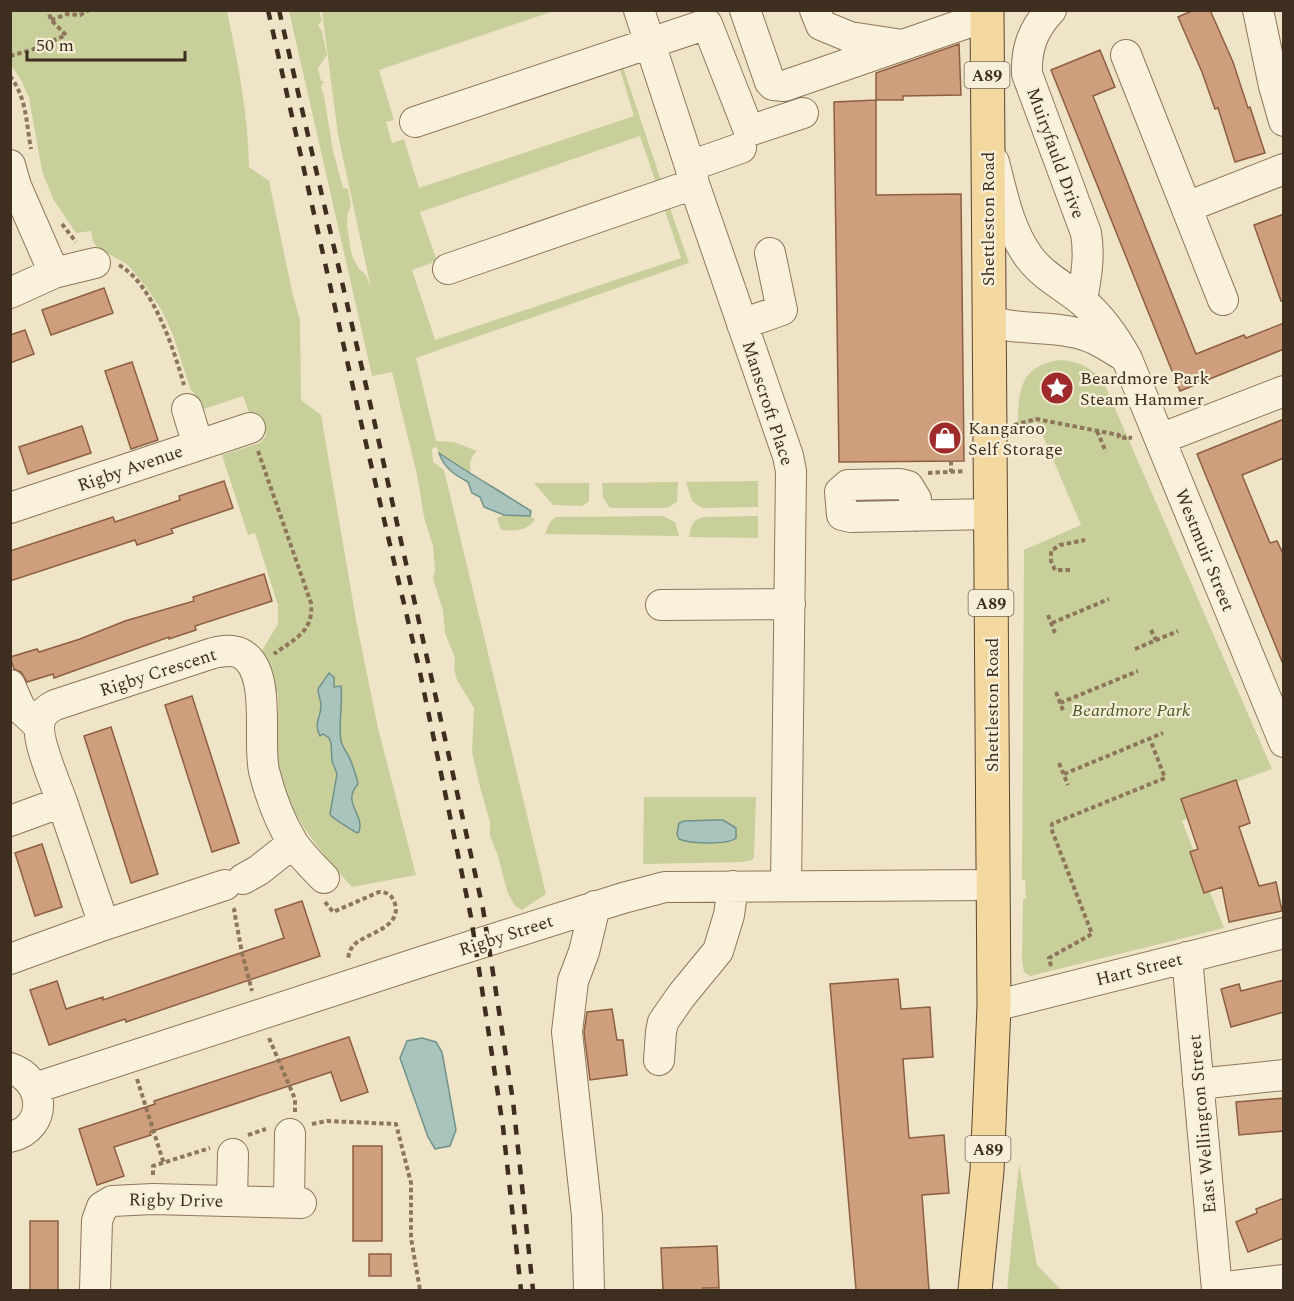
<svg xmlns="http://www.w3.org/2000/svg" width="1294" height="1301" viewBox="0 0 1294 1301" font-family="Spectral,serif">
  <rect width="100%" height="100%" fill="#f0e4c8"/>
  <path fill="#c9cf9b" d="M 10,11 L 227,11 C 238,63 248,113 249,167 L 269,181 L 292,291 L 300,320 L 301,400 L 321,415 L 357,625 L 378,728 L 416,875 L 352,887 C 314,845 278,803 274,743 C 273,736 276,728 277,720 C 278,711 278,702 278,693 L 275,691 L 261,652 L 278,624 L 278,605 L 255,533 L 248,535 L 222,455 L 260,443 L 266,435 C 265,423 261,414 249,413 L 243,396 L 204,409 L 190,388 L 173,335 L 162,311 L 149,291 L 128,265 L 97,247 L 93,241 L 91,231 L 76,233 L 53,199 L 42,171 L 29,98 L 21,80 L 11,65 Z
    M 289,11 L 319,11 L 322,21 L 318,25 L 322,31 L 327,55 L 318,68 L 321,81 L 324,81 L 321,87 L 324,96 L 333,151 L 343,188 L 348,189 L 351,206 L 348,212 L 347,224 L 350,247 L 353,258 L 359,269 L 366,275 L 371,288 L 338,135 L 322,11 L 554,11 L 379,70 L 394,120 L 386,122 L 392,143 L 404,139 L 419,188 L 634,116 L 620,70 L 623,67 L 662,183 L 656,183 L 640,136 L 420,212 L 437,261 L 412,270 L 435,340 L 681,258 L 665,211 L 669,205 L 689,263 L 416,358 L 436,441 L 454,442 L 477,451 C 470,457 469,465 471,474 L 439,453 L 437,447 L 432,449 L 433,462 L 444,470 L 546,894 L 522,910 L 515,906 L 507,891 L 498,856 L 490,836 L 490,822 L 480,787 L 472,752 L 474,708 L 457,680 L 454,669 L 455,658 L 445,633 L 443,611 L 433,578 L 435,571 L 433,546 L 424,517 L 417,475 L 392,372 L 372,376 Z
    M 1060,360 C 1080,361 1092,368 1104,383 L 1272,769 L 1182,802 L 1188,818 L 1182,821 L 1224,928 L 1030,976 L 1024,972 L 1022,960 L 1023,899 L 1026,898 L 1025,880 L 1022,880 L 1024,550 L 1081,525 L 1037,422 L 1018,429 C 1018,393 1018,366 1060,360 Z
    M 758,481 L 758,507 L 702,508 L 692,501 L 686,482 Z
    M 678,482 L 677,502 L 667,508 L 613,508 L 609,507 L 603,497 L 602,483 Z
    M 534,483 L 589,483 L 589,501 L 582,506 L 553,505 Z
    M 504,515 L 530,516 L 535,519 C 529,531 513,531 501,530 L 497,518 Z
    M 663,516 L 675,522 L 679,536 L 545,534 L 550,522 L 555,517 Z
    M 758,516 L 758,538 L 689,537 C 691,525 692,520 704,517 Z
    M 644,797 L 756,797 L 754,857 L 752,860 L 743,862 L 643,864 Z
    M 1019,1164 L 1037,1265 L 1061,1290 L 1007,1290 Z"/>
  <path fill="#a9c4bc" stroke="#6f938a" stroke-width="1.5" d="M 439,453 C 470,474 500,491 531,511 L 530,516 L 504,515 L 484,507 L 480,497 L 472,493 L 468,482 C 455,475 444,468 439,453 Z
    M 329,673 L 334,677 L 334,687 L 341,686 C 343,703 338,725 341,740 C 342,747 346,751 349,757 C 351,760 358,781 358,784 C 341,803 365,814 359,832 L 357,833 C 350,828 332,819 330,814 L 337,774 L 332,761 L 331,743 L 329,738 L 323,734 L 320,736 C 313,722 321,719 321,705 C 321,700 318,695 318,689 Z
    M 715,820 L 723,820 L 736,828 L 736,838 C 728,845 690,844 679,839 L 677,834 L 679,823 L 684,821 Z
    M 422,1038 L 436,1042 L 442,1052 L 456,1130 L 450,1146 L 435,1149 L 428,1137 L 400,1058 L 407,1041 Z"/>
  <path fill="#cf9f7d" stroke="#8d5f41" stroke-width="1.5" d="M 1194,10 L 1210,10 L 1233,62 L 1248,108 L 1250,107 L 1265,153 L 1235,162 L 1218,108 L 1215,109 L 1202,72 L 1178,17 Z
    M 959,44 L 961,95 L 903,96 L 903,100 L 876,100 L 876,73 Z
    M 1100,50 L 1115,87 L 1093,96 L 1196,354 L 1244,335 L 1246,338 L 1284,323 L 1284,349 L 1180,391 L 1051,70 Z
    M 876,100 L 876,195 L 961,194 L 964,461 L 839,462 L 834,102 Z
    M 1284,214 L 1284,301 L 1281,301 L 1254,225 Z
    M 104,288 L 113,313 L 51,335 L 42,310 Z
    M 25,330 L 34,354 L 10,363 L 10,335 Z
    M 132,362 L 158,440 L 131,449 L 105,371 Z
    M 1284,419 L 1284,458 L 1242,475 L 1270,543 L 1277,541 L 1284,556 L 1283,664 L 1197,454 Z
    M 82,426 L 91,453 L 28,474 L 19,447 Z
    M 224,481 L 233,508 L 171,529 L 173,533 L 137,545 L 135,540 L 10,581 L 10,551 L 113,517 L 115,522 L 180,500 L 179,496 Z
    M 264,574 L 272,601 L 195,626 L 196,630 L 169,639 L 169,637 L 54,678 L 53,674 L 27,682 L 21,672 L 14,669 L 10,657 L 37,649 L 39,652 L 80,639 L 125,621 L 194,601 L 193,597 Z
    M 192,696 L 239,843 L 212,852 L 165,705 Z
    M 111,727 L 158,874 L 131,883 L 84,736 Z
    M 1236,780 L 1250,823 L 1239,827 L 1259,886 L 1276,882 L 1282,911 L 1229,922 L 1222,887 L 1204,893 L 1190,852 L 1198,849 L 1181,799 Z
    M 42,844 L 62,907 L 35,916 L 15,853 Z
    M 302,901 L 320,956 L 126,1022 L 125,1019 L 49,1045 L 30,990 L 57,981 L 66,1009 L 103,997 L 103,1000 L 284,938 L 275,910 Z
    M 898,979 L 901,1009 L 930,1007 L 933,1057 L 903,1059 L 909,1138 L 944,1135 L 949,1193 L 922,1195 L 929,1290 L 856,1290 L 830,984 Z
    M 1284,980 L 1284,1012 L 1231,1027 L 1221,989 L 1239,984 L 1241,991 Z
    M 612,1009 L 617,1040 L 623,1040 L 627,1075 L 590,1080 L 584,1032 L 587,1012 Z
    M 349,1037 L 368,1092 L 341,1101 L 331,1072 L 150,1132 L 151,1135 L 114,1147 L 124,1176 L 97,1185 L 79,1129 L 155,1104 L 154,1101 Z
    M 1284,1098 L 1284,1131 L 1239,1135 L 1236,1102 Z
    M 353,1146 L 382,1146 L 382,1241 L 353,1241 Z
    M 1284,1198 L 1284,1238 L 1248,1252 L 1236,1222 L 1257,1213 L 1256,1209 Z
    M 30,1221 L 58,1221 L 58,1290 L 30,1290 Z
    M 717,1246 L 719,1288 L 703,1288 L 703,1290 L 663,1290 L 661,1248 Z
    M 369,1254 L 391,1254 L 391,1276 L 369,1276 Z"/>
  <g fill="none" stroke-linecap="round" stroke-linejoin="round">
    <defs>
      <path id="minor" d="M 639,10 L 690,166 L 694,184 L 788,456 L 791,471 L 786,886
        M 745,10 L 770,82 L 773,85 L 784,86 L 987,16
        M 815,10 L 821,25 L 850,37 L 896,44
        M 1051,10 C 1033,29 1026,48 1027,74 L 1086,233 C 1090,257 1086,277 1082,301
        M 1258,10 L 1274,86 L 1284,121
        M 1126,55 L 1223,300
        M 415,122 L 707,24 L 749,131 L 803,113
        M 994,162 C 1002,193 1009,230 1029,257 C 1043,276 1064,286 1082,301 C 1101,317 1115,337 1127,359 L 1284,742
        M 10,165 L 16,186 L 54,273
        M 690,166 L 741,148
        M 1187,207 L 1284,169
        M 448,269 L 694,184
        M 10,293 L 54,273 L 95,263
        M 989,321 C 1016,330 1044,326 1072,332 C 1091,335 1106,345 1122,355
        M 742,324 L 782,310 L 770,253
        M 187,409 L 198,445
        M 1160,439 L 1284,391
        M 10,508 L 250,428
        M 916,516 L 916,499 L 908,486 L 900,484 L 848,485 L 840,492 L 842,515 L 851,517 L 991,514
        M 661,605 L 790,604
        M 10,685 L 20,708 L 39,726
        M 62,802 L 104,925
        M 10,821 L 62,802 C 56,784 33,735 41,718 C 44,711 49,708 55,705 L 213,653 C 222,651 231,649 240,653 C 273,669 257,740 264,771 C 270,795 280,822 293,843 C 302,856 313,867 324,878
        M 243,879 L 259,870 L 293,843
        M 1187,957 L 1217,1290
        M 10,959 L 104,925 L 225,885
        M 994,1006 L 1284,933
        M 659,1060 L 661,1032 L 663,1022 L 681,996 L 718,951 L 729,915 L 733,886
        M 10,1068 C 46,1080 49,1128 10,1137
        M 1198,1084 L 1284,1075
        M 35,1088 L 421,962 L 623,898 L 665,887 L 994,885
        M 232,1201 L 233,1154
        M 289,1202 L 290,1134
        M 1217,1288 L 1284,1280
        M 95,1290 L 97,1221 L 102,1207 L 112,1201 L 153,1199 L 301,1203
        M 589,1290 L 587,1216 L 567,1032 L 573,981 L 584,952 L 595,906"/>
      <path id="major" d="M 975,1290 L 987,1171 L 994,1006 L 987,10"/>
    </defs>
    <use href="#minor" stroke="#8d765c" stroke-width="32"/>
    <use href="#major" stroke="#5b4430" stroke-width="35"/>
    <path stroke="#8d765c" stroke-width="4" stroke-dasharray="4.5 3" stroke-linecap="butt" d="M 51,20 L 67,14 L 80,15 L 89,10
      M 10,56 L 34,49 L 66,35 L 51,20 L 48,10
      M 10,76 C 27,98 26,123 31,149
      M 62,224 L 76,242
      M 119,265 C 153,284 174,350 184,385
      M 1014,425 L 1036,419 L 1119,435 L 1119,437 L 1125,438 L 1125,437 L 1132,438
      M 1097,431 L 1106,452
      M 258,451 L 311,603 C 314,632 294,639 274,654
      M 951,461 L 951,472
      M 928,473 L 965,471
      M 1070,570 L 1055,570 L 1051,561 L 1051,551 L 1060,545 L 1085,540
      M 1048,615 L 1055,633
      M 1052,623 L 1109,599
      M 1151,630 L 1156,640
      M 1135,649 L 1178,631
      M 1056,692 L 1064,713
      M 1060,703 L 1138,671
      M 1059,763 L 1068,785
      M 1064,774 L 1163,733
      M 325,902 L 333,912 L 379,892 C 386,892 391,894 394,901 C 404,926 371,932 356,943 C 351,947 349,952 348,959
      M 236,909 L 234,910 L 242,953 L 252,991
      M 1051,966 L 1049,958 L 1092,934 L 1051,828 L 1052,824 L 1165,778 L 1150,739
      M 269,1038 L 295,1099 L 295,1112
      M 137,1079 L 164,1164
      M 312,1124 L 327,1121 L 396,1124 L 411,1183 L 411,1238 L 420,1290
      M 248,1135 L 266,1129
      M 153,1175 L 153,1166 L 210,1148"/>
    <use href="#minor" stroke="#faf1dc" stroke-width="30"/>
    <use href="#major" stroke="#f3d9a0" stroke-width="33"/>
    <path stroke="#3d2e20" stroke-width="4.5" stroke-dasharray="10 10" stroke-linecap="butt" d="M 268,10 L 360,418 L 418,663 L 471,917 L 503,1127 L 521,1290
      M 279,10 L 374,420 L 483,909 L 513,1101 L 533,1290"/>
  </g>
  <defs>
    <symbol id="sight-disc" viewBox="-11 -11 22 22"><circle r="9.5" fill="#9e2a2b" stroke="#f7eed8"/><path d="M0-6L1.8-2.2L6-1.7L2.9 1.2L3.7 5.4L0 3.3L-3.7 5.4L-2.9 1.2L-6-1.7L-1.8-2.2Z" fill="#fff"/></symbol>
    <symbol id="shop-disc" viewBox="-11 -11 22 22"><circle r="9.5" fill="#9e2a2b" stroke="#f7eed8"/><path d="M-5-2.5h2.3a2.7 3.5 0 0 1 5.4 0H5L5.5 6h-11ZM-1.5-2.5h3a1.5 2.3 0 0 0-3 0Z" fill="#fff"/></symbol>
  </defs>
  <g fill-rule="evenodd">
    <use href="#sight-disc" x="1038" y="369" width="38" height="38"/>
    <use href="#shop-disc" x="926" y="419" width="38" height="38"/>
  </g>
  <g text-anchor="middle" stroke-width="4.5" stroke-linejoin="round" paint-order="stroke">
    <g fill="#f7eed8" stroke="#756857" stroke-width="1.5">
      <rect x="964.5" y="62" width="45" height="26" rx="4.5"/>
      <rect x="968.5" y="590" width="45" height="26" rx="4.5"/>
      <rect x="965.5" y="1136" width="45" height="26" rx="4.5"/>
    </g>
    <g font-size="16" font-weight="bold" fill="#3d2e20">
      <text x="987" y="81">A89</text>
      <text x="991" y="609">A89</text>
      <text x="988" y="1155">A89</text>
    </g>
    <g font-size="18" fill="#3d2e20" stroke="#f7eed8">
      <text transform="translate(1056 153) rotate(70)" y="6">Muiryfauld Drive</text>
      <text transform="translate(988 219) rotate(-90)" y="6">Shettleston Road</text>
      <text transform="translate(768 403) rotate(72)" y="6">Manscroft Place</text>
      <text transform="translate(130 468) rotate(-19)" y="6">Rigby Avenue</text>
      <text transform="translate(1205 550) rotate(68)" y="6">Westmuir Street</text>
      <text transform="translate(158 672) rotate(-18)" y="6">Rigby Crescent</text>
      <text transform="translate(992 705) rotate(-90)" y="6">Shettleston Road</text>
      <text transform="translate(506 935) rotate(-18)" y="6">Rigby Street</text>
      <text transform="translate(1139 969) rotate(-14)" y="6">Hart Street</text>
      <text transform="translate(1202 1124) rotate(-95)" y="6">East Wellington Street</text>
      <text transform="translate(176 1200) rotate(1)" y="6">Rigby Drive</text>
    </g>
    <g font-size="18" fill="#3d2e20" stroke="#f7eed8" text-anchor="start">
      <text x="1080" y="384">Beardmore Park<tspan x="1080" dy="21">Steam Hammer</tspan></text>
      <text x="968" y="434">Kangaroo<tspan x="968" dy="21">Self Storage</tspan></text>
    </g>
    <g font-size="18" font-style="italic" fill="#4d5a26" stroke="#f7eed8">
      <text x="1131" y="716">Beardmore Park</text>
    </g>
  </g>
  <rect width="1294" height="1301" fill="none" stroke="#3d2e20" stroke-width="24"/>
  <path d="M27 51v9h158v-9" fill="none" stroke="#3d2e20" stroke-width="3"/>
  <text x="36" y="51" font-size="18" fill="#3d2e20" stroke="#f7eed8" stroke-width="4.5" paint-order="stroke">50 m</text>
</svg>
